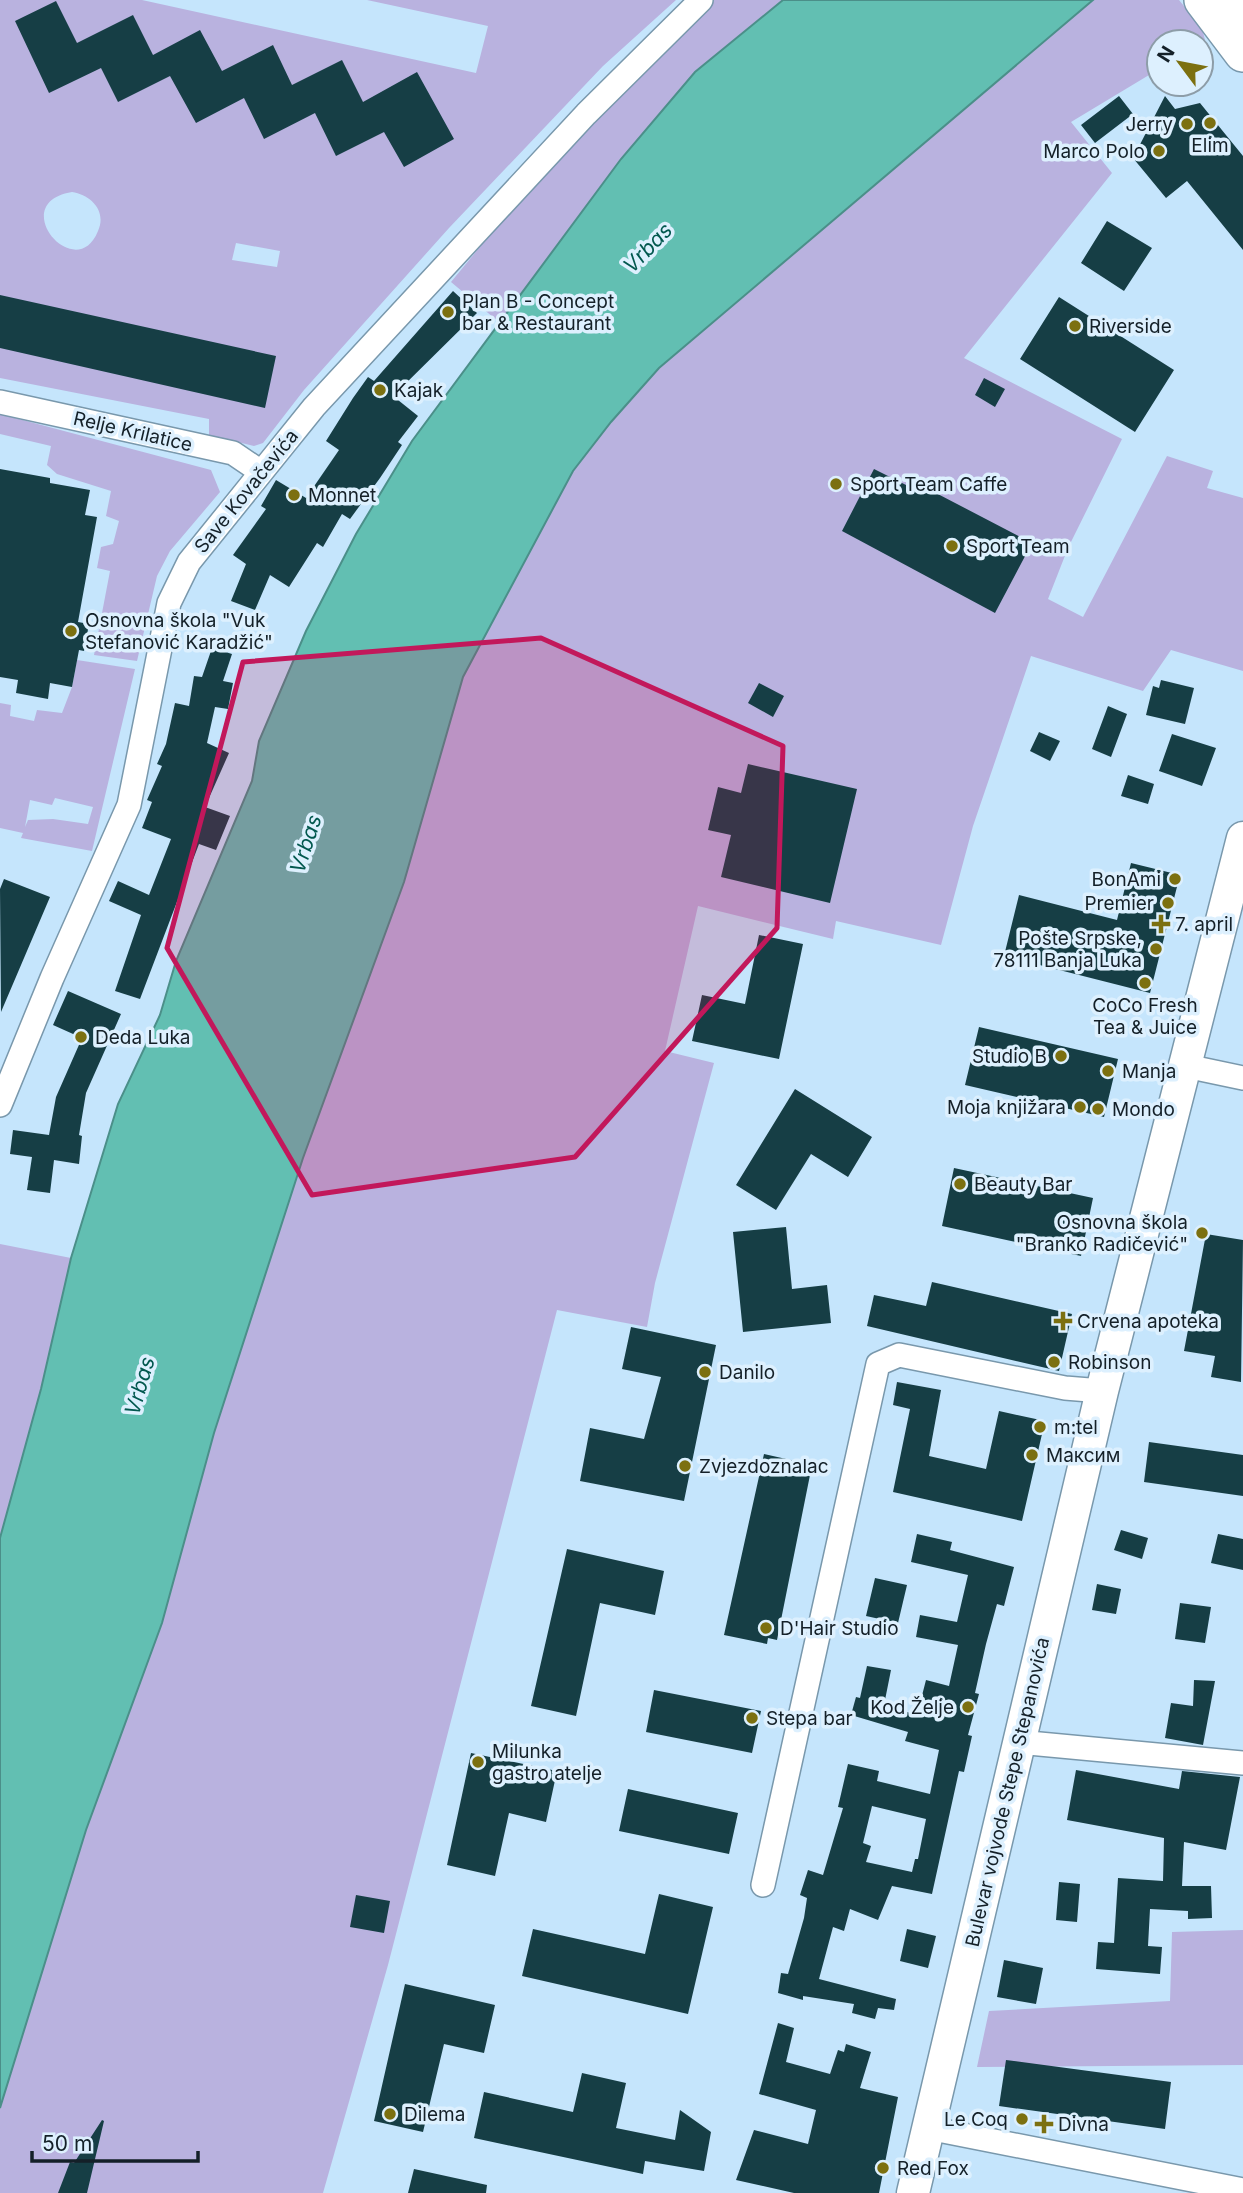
<svg xmlns="http://www.w3.org/2000/svg" width="1243" height="2193" viewBox="0 0 1243 2193" font-family="Inter,sans-serif">
  <rect width="100%" height="100%" fill="#c5e5fc"/>
  <path fill="#b9b2df" fill-rule="evenodd" d="M 0,0 L 142,0 L 476,73 L 488,26 L 367,0 L 676,0 L 603,66 L 449,228 L 304,390 L 263,443 L 254,446 L 209,435 L 209,419 L 0,378 ZM 72,192 C 91,195 107,211 98,231 C 76,286 5,203 72,192 ZM 236,243 L 280,251 L 277,267 L 232,260 Z
    M 714,0 L 783,0 L 695,72 L 621,159 L 500,323 L 451,282 L 535,180 Z
    M 1093,0 L 1179,0 L 1202,28 L 1205,40 L 1201,42 L 1159,42 L 1159,69 L 1071,122 L 1112,173 L 964,358 L 1122,439 L 1068,548 L 1048,599 L 1083,617 L 1167,456 L 1213,471 L 1207,488 L 1243,498 L 1243,671 L 1171,650 L 1143,691 L 1031,656 L 973,826 L 941,945 L 836,921 L 833,939 L 698,906 L 665,1051 L 714,1063 L 655,1283 L 647,1327 L 557,1310 L 388,1965 L 323,2193 L 0,2193 L 0,2108 L 86,1830 L 162,1623 L 214,1433 L 303,1158 L 404,882 L 463,677 L 573,471 L 611,422 L 659,368 Z
    M 0,414 L 211,470 L 220,492 L 170,551 L 157,576 L 137,661 L 94,655 L 110,571 L 97,568 L 101,547 L 113,544 L 119,521 L 106,516 L 111,491 L 57,474 L 47,465 L 51,446 L 0,434 Z
    M 77,660 L 135,669 L 92,851 L 21,838 L 23,833 L 0,828 L 0,703 L 11,705 L 10,716 L 34,721 L 37,710 L 62,713 L 72,687 ZM 55,798 L 93,807 L 88,824 L 53,819 L 28,820 L 25,827 L 30,800 L 52,805 Z
    M 0,1244 L 71,1258 L 41,1389 L 0,1538 Z
    M 1243,1930 L 1243,2065 L 977,2067 L 989,2011 L 1170,2001 L 1172,1932 Z"/>
  <path fill="#62bfb2" stroke="#4b8f89" stroke-width="2" d="M 783,0 L 1093,0 L 659,368 L 611,422 L 573,471 L 463,677 L 404,882 L 303,1158 L 214,1433 L 162,1623 L 86,1830 L 0,2108 L 0,1538 L 41,1389 L 71,1258 L 118,1104 L 160,1015 L 176,961 L 252,781 L 259,741 L 306,631 L 356,534 L 412,441 L 621,159 L 695,72 Z"/>
  <path fill="#163e45" fill-rule="evenodd" d="M 56,1 L 77,43 L 133,15 L 153,55 L 200,30 L 222,71 L 273,45 L 292,85 L 342,60 L 363,102 L 417,72 L 454,139 L 404,167 L 384,132 L 336,156 L 315,113 L 264,139 L 244,98 L 196,123 L 170,76 L 118,102 L 101,68 L 49,93 L 15,21 Z
    M 1119,96 L 1133,114 L 1095,143 L 1081,125 Z
    M 1165,96 L 1175,109 L 1200,103 L 1243,156 L 1243,250 L 1187,181 L 1166,198 L 1133,158 Z
    M 1107,221 L 1152,248 L 1124,291 L 1081,263 Z
    M 453,291 L 477,313 L 393,396 L 418,416 L 398,442 L 402,445 L 380,478 L 350,519 L 342,514 L 323,547 L 317,543 L 289,587 L 270,575 L 255,610 L 231,601 L 246,564 L 233,555 L 266,509 L 261,506 L 276,480 L 306,498 L 339,450 L 326,441 L 353,398 L 368,377 L 374,381 Z
    M 0,295 L 276,356 L 265,408 L 0,348 Z
    M 1059,297 L 1174,370 L 1135,432 L 1020,359 Z
    M 984,378 L 1005,389 L 995,407 L 975,395 Z
    M 0,469 L 50,478 L 50,483 L 90,490 L 85,515 L 97,517 L 78,622 L 89,624 L 84,651 L 79,650 L 72,687 L 50,683 L 48,699 L 16,693 L 18,680 L 0,677 Z
    M 874,469 L 906,485 L 909,479 L 1032,543 L 995,613 L 842,531 Z
    M 212,648 L 232,654 L 223,681 L 233,683 L 228,709 L 215,707 L 207,743 L 229,753 L 205,807 L 230,816 L 216,850 L 199,844 L 140,999 L 115,991 L 141,915 L 109,901 L 118,881 L 149,895 L 171,839 L 142,828 L 152,802 L 147,800 L 162,766 L 157,764 L 166,744 L 175,703 L 189,706 L 194,676 L 202,677 Z
    M 1161,680 L 1194,688 L 1185,724 L 1146,715 L 1153,686 L 1159,688 Z
    M 759,683 L 784,696 L 773,717 L 748,703 Z
    M 1108,706 L 1127,714 L 1111,757 L 1092,749 Z
    M 1039,732 L 1060,741 L 1050,761 L 1030,751 Z
    M 1172,734 L 1216,748 L 1202,786 L 1159,771 Z
    M 748,764 L 857,789 L 830,903 L 721,877 L 731,835 L 708,830 L 718,787 L 741,793 Z
    M 1128,775 L 1154,784 L 1148,804 L 1121,796 Z
    M 1131,863 L 1180,875 L 1150,993 L 1004,956 L 1019,895 L 1117,920 Z
    M 4,879 L 50,897 L 1,1012 L 0,889 Z
    M 759,935 L 803,944 L 779,1059 L 692,1041 L 702,995 L 745,1004 Z
    M 68,991 L 121,1014 L 86,1093 L 79,1135 L 82,1136 L 79,1164 L 54,1160 L 50,1193 L 27,1190 L 32,1157 L 10,1154 L 13,1130 L 49,1135 L 56,1097 L 82,1038 L 53,1025 Z
    M 979,1027 L 1118,1059 L 1104,1117 L 965,1085 Z
    M 795,1089 L 872,1137 L 848,1177 L 811,1154 L 776,1210 L 736,1185 Z
    M 954,1168 L 1093,1198 L 1081,1256 L 942,1226 Z
    M 786,1227 L 792,1289 L 827,1285 L 831,1323 L 743,1332 L 733,1232 Z
    M 1206,1234 L 1243,1240 L 1241,1382 L 1211,1377 L 1215,1356 L 1184,1351 Z
    M 932,1282 L 1072,1314 L 1059,1371 L 867,1326 L 874,1295 L 926,1306 Z
    M 631,1327 L 716,1345 L 684,1501 L 580,1481 L 590,1428 L 644,1439 L 661,1377 L 622,1369 Z
    M 897,1382 L 941,1390 L 929,1456 L 986,1469 L 999,1411 L 1045,1421 L 1022,1521 L 893,1492 L 910,1409 L 893,1405 Z
    M 1149,1442 L 1243,1455 L 1243,1496 L 1144,1482 Z
    M 764,1454 L 804,1463 L 802,1473 L 810,1475 L 777,1640 L 768,1638 L 767,1644 L 724,1635 Z
    M 1121,1530 L 1148,1538 L 1142,1559 L 1114,1550 Z
    M 917,1534 L 952,1542 L 950,1550 L 1014,1567 L 1004,1606 L 997,1604 L 986,1644 L 975,1693 L 979,1694 L 968,1735 L 972,1736 L 964,1772 L 959,1771 L 932,1894 L 892,1886 L 878,1920 L 850,1909 L 844,1931 L 833,1927 L 819,1979 L 896,1999 L 894,2010 L 878,2008 L 875,2019 L 852,2013 L 854,2004 L 803,1996 L 803,2000 L 778,1993 L 781,1973 L 788,1974 L 804,1918 L 807,1898 L 800,1895 L 808,1870 L 823,1875 L 843,1808 L 838,1807 L 848,1764 L 879,1771 L 877,1781 L 930,1794 L 939,1750 L 905,1741 L 908,1732 L 851,1715 L 856,1697 L 860,1698 L 867,1666 L 891,1670 L 884,1705 L 917,1715 L 926,1680 L 949,1686 L 958,1645 L 916,1637 L 920,1615 L 957,1622 L 968,1575 L 911,1562 ZM 872,1806 L 926,1819 L 918,1859 L 915,1859 L 912,1872 L 866,1862 L 871,1846 L 863,1843 Z
    M 1218,1534 L 1243,1539 L 1243,1570 L 1211,1563 Z
    M 567,1549 L 664,1571 L 655,1615 L 600,1603 L 576,1716 L 531,1706 Z
    M 875,1578 L 907,1585 L 898,1623 L 866,1616 Z
    M 1097,1584 L 1121,1589 L 1116,1614 L 1092,1610 Z
    M 1180,1603 L 1211,1607 L 1205,1643 L 1175,1639 Z
    M 1194,1680 L 1215,1681 L 1203,1745 L 1165,1738 L 1171,1703 L 1193,1706 Z
    M 654,1690 L 761,1711 L 752,1753 L 646,1732 Z
    M 471,1753 L 557,1771 L 546,1822 L 509,1813 L 495,1876 L 447,1865 Z
    M 1076,1770 L 1179,1789 L 1182,1771 L 1240,1777 L 1226,1850 L 1184,1842 L 1182,1886 L 1211,1886 L 1212,1918 L 1188,1919 L 1188,1911 L 1150,1909 L 1148,1946 L 1162,1947 L 1160,1974 L 1096,1969 L 1098,1942 L 1114,1943 L 1118,1878 L 1163,1881 L 1164,1838 L 1067,1820 Z
    M 628,1789 L 738,1813 L 729,1854 L 619,1831 Z
    M 1059,1882 L 1080,1884 L 1077,1922 L 1056,1920 Z
    M 659,1894 L 713,1907 L 688,2014 L 522,1976 L 533,1929 L 645,1954 Z
    M 356,1895 L 390,1901 L 384,1933 L 350,1927 Z
    M 907,1929 L 936,1936 L 928,1968 L 900,1961 Z
    M 1004,1960 L 1043,1968 L 1036,2004 L 997,1997 Z
    M 405,1984 L 495,2005 L 484,2053 L 444,2044 L 423,2132 L 374,2121 Z
    M 778,2023 L 794,2028 L 786,2062 L 830,2074 L 838,2050 L 844,2052 L 846,2044 L 871,2052 L 860,2088 L 898,2097 L 879,2193 L 794,2193 L 736,2180 L 754,2130 L 808,2144 L 816,2110 L 759,2094 Z
    M 1006,2060 L 1171,2082 L 1165,2129 L 999,2106 Z
    M 582,2073 L 626,2083 L 616,2128 L 675,2140 L 680,2110 L 711,2132 L 704,2171 L 645,2161 L 643,2174 L 474,2138 L 484,2092 L 573,2112 Z
    M 102,2120 L 104,2121 L 87,2193 L 58,2193 L 70,2162 L 74,2163 Z
    M 414,2169 L 487,2185 L 486,2193 L 408,2193 Z"/>
  <g fill="none" stroke-linecap="round" stroke-linejoin="round">
    <defs>
      <path id="street" d="M 0,402 L 233,453 L 261,472
        M 1186,1066 L 1243,1078
        M 0,1105 L 52,978 L 129,805 L 169,603 L 189,562 L 314,407 L 586,114 L 701,0
        M 1018,1742 L 1243,1763
        M 763,1885 L 878,1364 L 899,1355 L 1065,1388 L 1102,1391
        M 928,2128 L 1243,2190"/>
      <path id="secondary" d="M 913,2193 L 1102,1391 L 1243,838"/>
      <path id="primary" d="M 1203,0 L 1243,53
        M 1238,0 L 1243,7"/>
    </defs>
    <use href="#street" stroke="#7998ac" stroke-width="26"/>
    <use href="#secondary" stroke="#7998ac" stroke-width="35"/>
    <use href="#primary" stroke="#7998ac" stroke-width="40"/>
    <use href="#street" stroke="#fff" stroke-width="23"/>
    <use href="#secondary" stroke="#fff" stroke-width="32"/>
    <use href="#primary" stroke="#fff" stroke-width="37"/>
  </g>
  <path fill="#c2185b" fill-opacity="0.2" stroke="#c2185b" stroke-width="5" stroke-linejoin="round" d="M 541,638 L 783,746 L 777,928 L 575,1157 L 312,1195 L 167,948 L 243,662 Z"/>
  <g fill="#7c7010" stroke="#ddf0fe" stroke-width="2.5">
    <circle cx="1210" cy="123" r="7"/>
    <circle cx="1187" cy="124" r="7"/>
    <circle cx="1159" cy="151" r="7"/>
    <circle cx="448" cy="312" r="7"/>
    <circle cx="1075" cy="326" r="7"/>
    <circle cx="380" cy="390" r="7"/>
    <circle cx="836" cy="484" r="7"/>
    <circle cx="294" cy="495" r="7"/>
    <circle cx="952" cy="546" r="7"/>
    <circle cx="71" cy="631" r="7"/>
    <circle cx="1175" cy="879" r="7"/>
    <circle cx="1168" cy="903" r="7"/>
    <path d="M1157.5 913.5h7v7h7v7h-7v7h-7v-7h-7v-7h7z"/>
    <circle cx="1156" cy="949" r="7"/>
    <circle cx="1145" cy="983" r="7"/>
    <circle cx="81" cy="1037" r="7"/>
    <circle cx="1061" cy="1056" r="7"/>
    <circle cx="1108" cy="1071" r="7"/>
    <circle cx="1080" cy="1107" r="7"/>
    <circle cx="1098" cy="1109" r="7"/>
    <circle cx="960" cy="1184" r="7"/>
    <circle cx="1202" cy="1233" r="7"/>
    <path d="M1059.5 1310.5h7v7h7v7h-7v7h-7v-7h-7v-7h7z"/>
    <circle cx="1054" cy="1362" r="7"/>
    <circle cx="705" cy="1372" r="7"/>
    <circle cx="1040" cy="1427" r="7"/>
    <circle cx="1032" cy="1455" r="7"/>
    <circle cx="685" cy="1466" r="7"/>
    <circle cx="766" cy="1628" r="7"/>
    <circle cx="968" cy="1707" r="7"/>
    <circle cx="752" cy="1718" r="7"/>
    <circle cx="478" cy="1762" r="7"/>
    <circle cx="390" cy="2114" r="7"/>
    <circle cx="1022" cy="2119" r="7"/>
    <path d="M1040.5 2113.5h7v7h7v7h-7v7h-7v-7h-7v-7h7z"/>
    <circle cx="883" cy="2168" r="7"/>
  </g>
  <g text-anchor="middle" stroke-width="7" stroke-linejoin="round" paint-order="stroke">
    <g font-size="19" fill="#142028" stroke="#ddf0fe" text-anchor="start">
      <text x="1173" y="131" text-anchor="end">Jerry</text>
      <text x="1210" y="152" text-anchor="middle">Elim</text>
      <text x="1145" y="158" text-anchor="end">Marco Polo</text>
      <text x="462" y="308">Plan B - Concept<tspan x="462" dy="22">bar &amp; Restaurant</tspan></text>
      <text x="1089" y="333">Riverside</text>
      <text x="394" y="397">Kajak</text>
      <text x="850" y="491">Sport Team Caffe</text>
      <text x="308" y="502">Monnet</text>
      <text x="966" y="553">Sport Team</text>
      <text x="85" y="627">Osnovna škola "Vuk<tspan x="85" dy="22">Stefanović Karadžić"</tspan></text>
      <text x="1161" y="886" text-anchor="end">BonAmi</text>
      <text x="1154" y="910" text-anchor="end">Premier</text>
      <text x="1175" y="931">7. april</text>
      <text x="1142" y="945" text-anchor="end">Pošte Srpske,<tspan x="1142" dy="22">78111 Banja Luka</tspan></text>
      <text x="1145" y="1012" text-anchor="middle">CoCo Fresh<tspan x="1145" dy="22">Tea &amp; Juice</tspan></text>
      <text x="95" y="1044">Deda Luka</text>
      <text x="1047" y="1063" text-anchor="end">Studio B</text>
      <text x="1122" y="1078">Manja</text>
      <text x="1066" y="1114" text-anchor="end">Moja knjižara</text>
      <text x="1112" y="1116">Mondo</text>
      <text x="974" y="1191">Beauty Bar</text>
      <text x="1188" y="1229" text-anchor="end">Osnovna škola<tspan x="1188" dy="22">"Branko Radičević"</tspan></text>
      <text x="1077" y="1328">Crvena apoteka</text>
      <text x="1068" y="1369">Robinson</text>
      <text x="719" y="1379">Danilo</text>
      <text x="1054" y="1434">m:tel</text>
      <text x="1046" y="1462">Максим</text>
      <text x="699" y="1473">Zvjezdoznalac</text>
      <text x="780" y="1635">D'Hair Studio</text>
      <text x="954" y="1714" text-anchor="end">Kod Želje</text>
      <text x="766" y="1725">Stepa bar</text>
      <text x="492" y="1758">Milunka<tspan x="492" dy="22">gastro atelje</tspan></text>
      <text x="404" y="2121">Dilema</text>
      <text x="1008" y="2126" text-anchor="end">Le Coq</text>
      <text x="1058" y="2131">Divna</text>
      <text x="897" y="2175">Red Fox</text>
    </g>
    <g font-size="19" fill="#142028" stroke="#ddf0fe">
      <text transform="translate(133 431) rotate(13)" y="7">Relje Krilatice</text>
      <text transform="translate(246 491) rotate(-51)" y="7">Save Kovačevića</text>
      <text transform="translate(1007 1792) rotate(-77)" y="7">Bulevar vojvode Stepe Stepanovića</text>
    </g>
    <g font-size="21" font-style="italic" fill="#02584f" stroke="#ddf0fe">
      <text transform="translate(648 248) rotate(-46)" y="7">Vrbas</text>
      <text transform="translate(306 844) rotate(-72)" y="7">Vrbas</text>
      <text transform="translate(140 1386) rotate(-74)" y="7">Vrbas</text>
    </g>
  </g>
  <g transform="translate(1180 63) rotate(302)"><circle r="33" fill="#ddf0fe" stroke="#8d9da8" stroke-width="2"/>
  <path d="M0-5L12 26L0 18L-12 26Z" fill="#7c7010"/>
  <text y="-10" font-size="19" font-weight="bold" text-anchor="middle" fill="#142028">N</text>
  </g>
  <path d="M32 2151v10h166v-10" fill="none" stroke="#142028" stroke-width="3.5"/>
  <text x="42" y="2151" font-size="21" fill="#142028" stroke="#ddf0fe" stroke-width="5" paint-order="stroke">50 m</text>
</svg>
